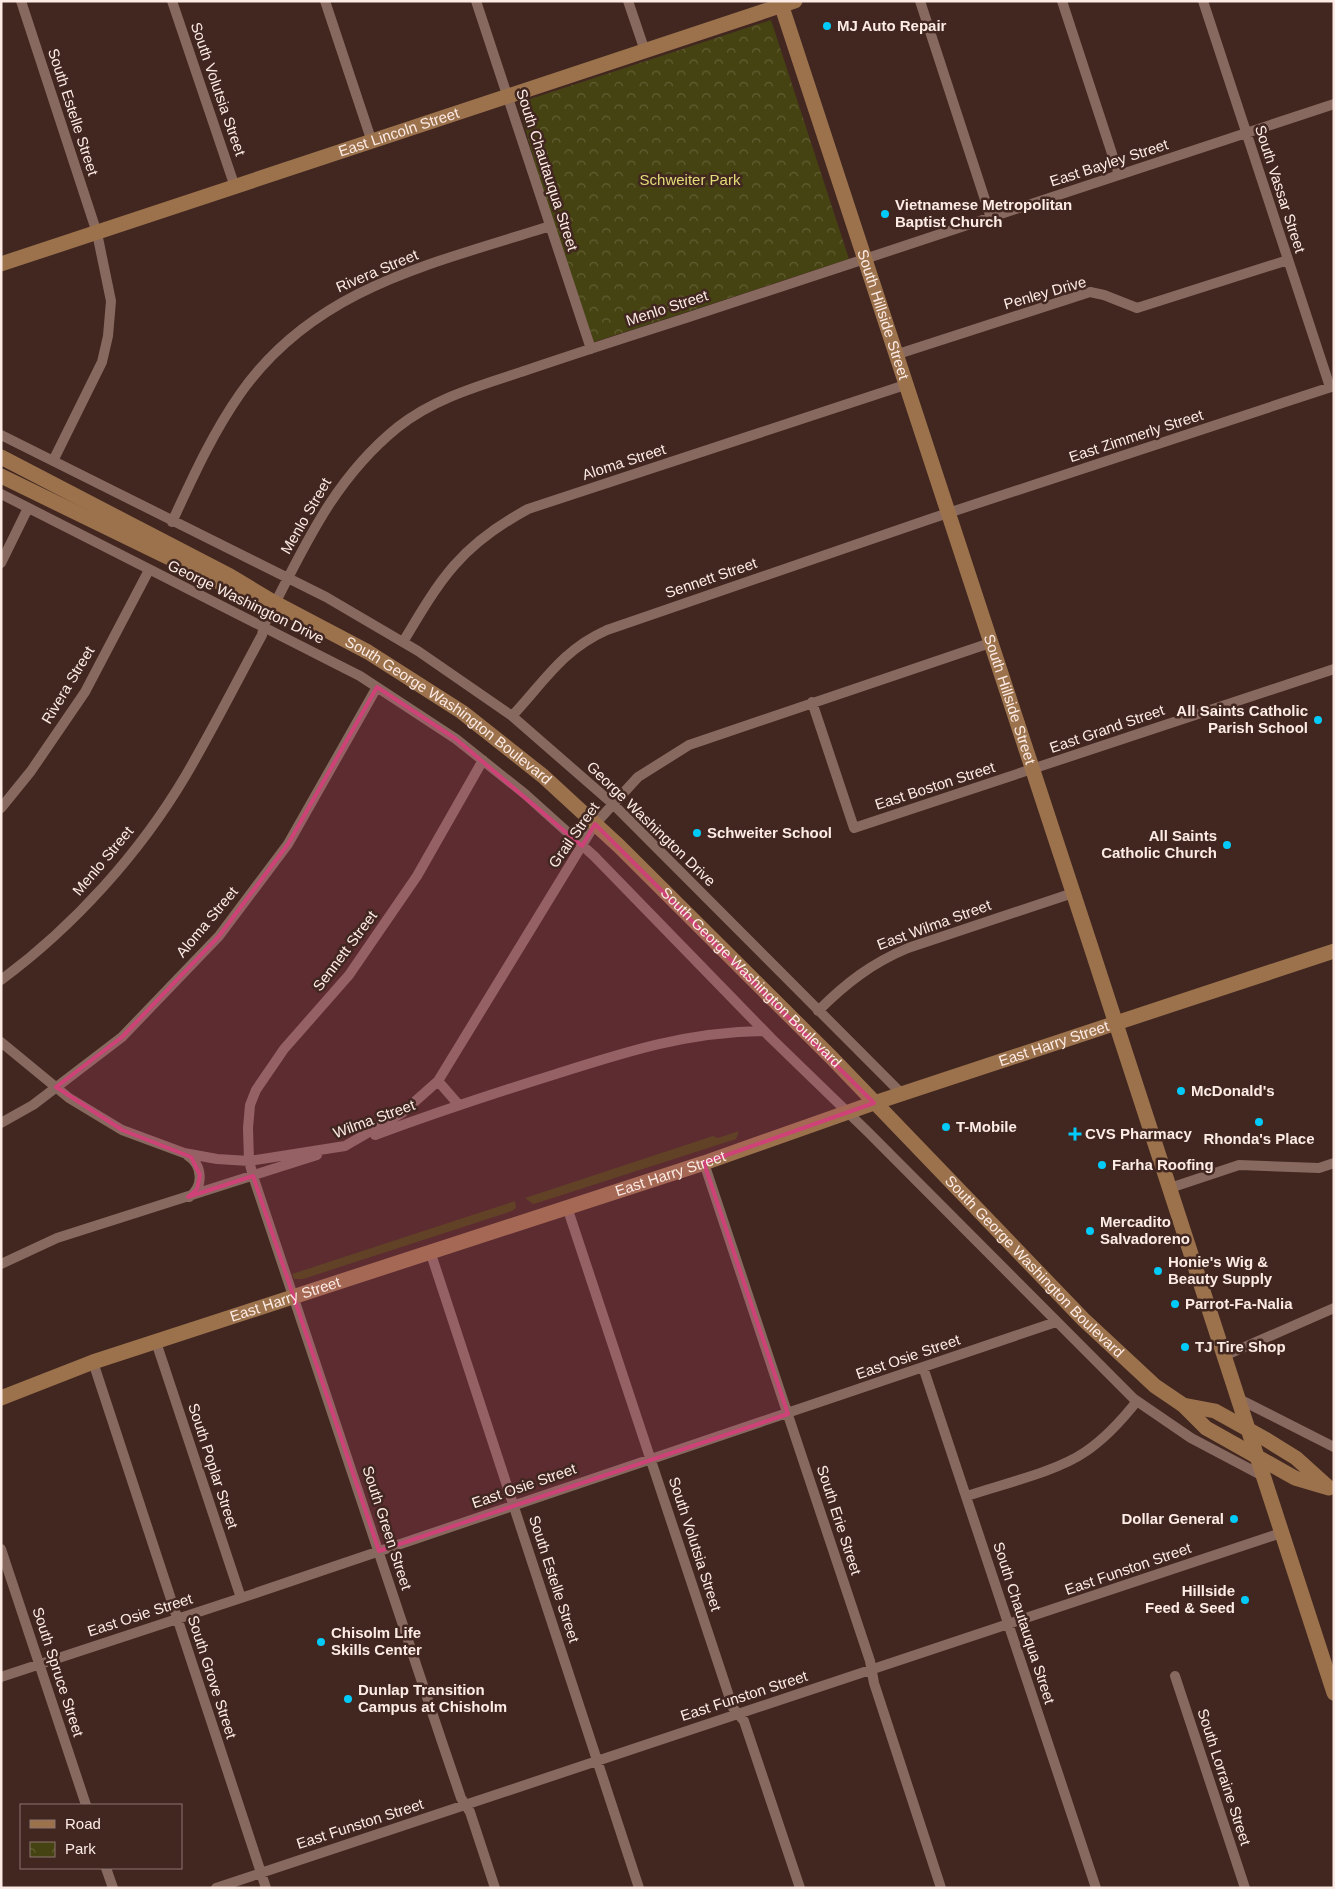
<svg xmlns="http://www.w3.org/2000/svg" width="1335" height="1889" viewBox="0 0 1335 1889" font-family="Arial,sans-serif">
  <defs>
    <pattern id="park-crowns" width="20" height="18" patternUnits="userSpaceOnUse" patternTransform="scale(1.25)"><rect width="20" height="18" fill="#464312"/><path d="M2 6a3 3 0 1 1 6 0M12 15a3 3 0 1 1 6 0" fill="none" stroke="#625e34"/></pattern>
  </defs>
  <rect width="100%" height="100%" fill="#412720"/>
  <path fill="#464312" d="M 739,1131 L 736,1139 L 537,1203 L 533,1204 L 525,1198 L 713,1136 L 718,1138 Z
    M 515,1201 L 516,1208 L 512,1211 L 303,1279 L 294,1279 L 292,1274 Z"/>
  <path fill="url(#park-crowns)" d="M 771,20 L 849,259 L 594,342 L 542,188 L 518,103 Z"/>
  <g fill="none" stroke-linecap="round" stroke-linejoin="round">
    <path stroke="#886960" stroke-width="10" d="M 21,1 L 97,233 L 111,301 L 108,336 L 102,362 L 53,461
      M 172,1 L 235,187
      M 325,1 L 372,142
      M 476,1 L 591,349
      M 628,1 L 645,51
      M 920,1 L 991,218
      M 1062,1 L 1119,175
      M 1203,1 L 1330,387
      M 895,355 L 1090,292 L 1104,295 L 1137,308 L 1288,260
      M 1,435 L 326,597 L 418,651 L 512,716 L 613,804 L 902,1094
      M 1,494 L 360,676 L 456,739 L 525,794 L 594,856 L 771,1038 L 868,1132 L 1134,1399 L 1191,1438 L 1263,1476
      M 172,522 C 192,479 212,434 240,394 C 315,287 432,264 550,226
      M 1,563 L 28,508
      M 403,642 C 441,578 460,546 528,509 L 905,385
      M 812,702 L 854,828 L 1334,669
      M 512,716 C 544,682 562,650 607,630 L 933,518 L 1334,386
      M 483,760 L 417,876 L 349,975 L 284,1049 L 256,1090 L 250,1105 L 248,1128 L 249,1161 L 253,1176 L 442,1742 L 461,1798 L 470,1812 L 495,1888
      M 1,808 L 31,771 L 85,692 L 149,570
      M 1,980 C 74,926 140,853 186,775 C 213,729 237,681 262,635 L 264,625 C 302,552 331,481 398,427 C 436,397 482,385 527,370 C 580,352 633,335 686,318 C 902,247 1118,176 1334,104
      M 818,1011 C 846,983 872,963 908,948 L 1073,893
      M 1,1042 L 69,1098 L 122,1130 L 184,1153 L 217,1159 L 249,1161 L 345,1146 L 402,1113 L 438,1081 L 595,824 L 638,777 L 689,745 L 990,643
      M 438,1081 L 458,1104
      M 1,1123 L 33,1105 L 122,1037 L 219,936 L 288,844 L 377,687
      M 375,1135 C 435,1113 495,1093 556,1074 C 628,1051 687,1032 764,1031
      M 187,1155 C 203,1165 204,1187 189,1197
      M 704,1163 L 870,1661 L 874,1683 L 941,1888
      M 1170,1188 L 1239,1165 L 1319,1168 L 1334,1163
      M 567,1207 L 733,1708 L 744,1721 L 800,1888
      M 430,1251 L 639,1888
      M 1,1264 L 57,1238 L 317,1155
      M 156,1342 L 241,1598
      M 1224,1356 L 1334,1308
      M 93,1362 L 266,1888
      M 923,1367 L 1096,1888
      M 1237,1398 L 1334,1447
      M 967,1496 C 1002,1484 1056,1472 1085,1452 C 1106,1438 1122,1420 1137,1401
      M 1,1549 L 86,1805
      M 1175,1676 L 1245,1888
      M 1,1677 L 241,1598 L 1056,1322
      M 106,1868 L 113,1888
      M 216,1888 L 1281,1533"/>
    <g stroke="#9c724d" stroke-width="15">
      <path id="s1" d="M 780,1 L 1090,944 L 1334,1693"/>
      <path id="s2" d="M 1,264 L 795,1"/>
      <path id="s3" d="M 1,457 L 230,576 L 275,603 L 368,652 L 462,712 L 543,776 L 619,846 L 832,1058 L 1083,1319 L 1155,1386 L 1183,1405 L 1206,1428 L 1295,1478 L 1329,1488"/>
      <path d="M 1,476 L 223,584 L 243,592"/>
      <path id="s4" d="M 1,1398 L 93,1362 L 704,1163 L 874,1103 L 1334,951"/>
      <path d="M 1183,1405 L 1215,1411 L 1267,1440 L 1296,1458 L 1327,1486"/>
    </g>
  </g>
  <path fill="#ce4277" fill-opacity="0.2" stroke="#ce4277" stroke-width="4" stroke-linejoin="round" d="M 377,687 L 456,739 L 582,846 L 595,824 L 874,1103 L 704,1163 L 788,1414 L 379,1551 L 253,1176 L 188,1197 L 197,1189 L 200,1175 L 191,1157 L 122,1130 L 56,1087 L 122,1037 L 219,936 L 288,844 Z"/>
  <g fill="#03cbf9" stroke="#412720" stroke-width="2">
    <circle cx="827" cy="26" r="5"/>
    <circle cx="885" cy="214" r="5"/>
    <circle cx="1318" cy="720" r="5"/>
    <circle cx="697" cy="833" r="5"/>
    <circle cx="1227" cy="845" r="5"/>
    <circle cx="1181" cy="1091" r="5"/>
    <circle cx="1259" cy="1122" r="5"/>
    <circle cx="946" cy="1127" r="5"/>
    <path d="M1072.5 1126.5h5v5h5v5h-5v5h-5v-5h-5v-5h5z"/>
    <circle cx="1102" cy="1165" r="5"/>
    <circle cx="1090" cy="1231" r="5"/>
    <circle cx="1158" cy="1271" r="5"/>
    <circle cx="1175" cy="1304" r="5"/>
    <circle cx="1185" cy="1347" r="5"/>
    <circle cx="1234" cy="1519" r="5"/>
    <circle cx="1245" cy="1600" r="5"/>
    <circle cx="321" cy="1642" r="5"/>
    <circle cx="348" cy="1699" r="5"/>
  </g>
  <g text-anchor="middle" stroke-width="5" stroke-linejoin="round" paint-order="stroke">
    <g font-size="15" font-weight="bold" fill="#fdebe5" stroke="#412720" text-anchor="start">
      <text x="837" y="31">MJ Auto Repair</text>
      <text x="895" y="210">Vietnamese Metropolitan<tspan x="895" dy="17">Baptist Church</tspan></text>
      <text x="1308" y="716" text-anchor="end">All Saints Catholic<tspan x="1308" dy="17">Parish School</tspan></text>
      <text x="707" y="838">Schweiter School</text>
      <text x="1217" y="841" text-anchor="end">All Saints<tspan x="1217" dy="17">Catholic Church</tspan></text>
      <text x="1191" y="1096">McDonald's</text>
      <text x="956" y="1132">T-Mobile</text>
      <text x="1085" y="1139">CVS Pharmacy</text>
      <text x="1259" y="1144" text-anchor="middle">Rhonda's Place</text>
      <text x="1112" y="1170">Farha Roofing</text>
      <text x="1100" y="1227">Mercadito<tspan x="1100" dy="17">Salvadoreno</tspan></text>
      <text x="1168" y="1267">Honie's Wig &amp;<tspan x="1168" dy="17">Beauty Supply</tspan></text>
      <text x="1185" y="1309">Parrot-Fa-Nalia</text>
      <text x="1195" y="1352">TJ Tire Shop</text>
      <text x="1224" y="1524" text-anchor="end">Dollar General</text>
      <text x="1235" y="1596" text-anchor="end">Hillside<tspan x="1235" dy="17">Feed &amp; Seed</tspan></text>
      <text x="331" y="1638">Chisolm Life<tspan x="331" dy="17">Skills Center</tspan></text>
      <text x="358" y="1695">Dunlap Transition<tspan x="358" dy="17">Campus at Chisholm</tspan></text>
    </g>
    <g font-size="15" fill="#fdebe5" stroke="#412720">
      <text transform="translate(218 89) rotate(71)" y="5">South Volutsia Street</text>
      <text transform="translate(73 112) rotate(72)" y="5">South Estelle Street</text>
      <text dy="5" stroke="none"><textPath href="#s2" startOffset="419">East Lincoln Street</textPath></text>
      <text transform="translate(1109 163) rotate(-18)" y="5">East Bayley Street</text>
      <text transform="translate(547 170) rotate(72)" y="5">South Chautauqua Street</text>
      <text transform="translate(1280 189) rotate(72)" y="5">South Vassar Street</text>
      <text transform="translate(377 271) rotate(-23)" y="5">Rivera Street</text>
      <text transform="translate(1045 293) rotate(-16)" y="5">Penley Drive</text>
      <text transform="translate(667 308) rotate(-18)" y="5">Menlo Street</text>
      <text dy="5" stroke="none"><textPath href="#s1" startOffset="330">South Hillside Street</textPath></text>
      <text transform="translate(1136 436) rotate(-18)" y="5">East Zimmerly Street</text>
      <text transform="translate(624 462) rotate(-18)" y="5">Aloma Street</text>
      <text transform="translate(306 516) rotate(-60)" y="5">Menlo Street</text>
      <text transform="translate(711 578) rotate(-19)" y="5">Sennett Street</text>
      <text transform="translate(246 602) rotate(26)" y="5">George Washington Drive</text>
      <text transform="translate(68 685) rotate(-59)" y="5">Rivera Street</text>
      <text dy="5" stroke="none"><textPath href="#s1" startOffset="735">South Hillside Street</textPath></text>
      <text dy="5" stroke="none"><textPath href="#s3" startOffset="515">South George Washington Boulevard</textPath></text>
      <text transform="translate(1107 729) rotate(-19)" y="5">East Grand Street</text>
      <text transform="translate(935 786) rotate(-18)" y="5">East Boston Street</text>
      <text transform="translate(651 824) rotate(44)" y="5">George Washington Drive</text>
      <text transform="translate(574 835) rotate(-55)" y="5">Grail Street</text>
      <text transform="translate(103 861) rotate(-50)" y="5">Menlo Street</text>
      <text transform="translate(207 922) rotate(-50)" y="5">Aloma Street</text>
      <text transform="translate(934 925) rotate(-20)" y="5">East Wilma Street</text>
      <text transform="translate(345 951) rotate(-53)" y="5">Sennett Street</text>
      <text dy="5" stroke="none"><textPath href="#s3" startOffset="920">South George Washington Boulevard</textPath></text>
      <text dy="5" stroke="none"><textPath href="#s4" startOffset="1111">East Harry Street</textPath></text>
      <text transform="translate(374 1119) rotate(-20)" y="5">Wilma Street</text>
      <text dy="5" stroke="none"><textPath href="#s4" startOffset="706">East Harry Street</textPath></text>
      <text dy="5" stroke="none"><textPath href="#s3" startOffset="1325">South George Washington Boulevard</textPath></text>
      <text dy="5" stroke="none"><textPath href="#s4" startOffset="301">East Harry Street</textPath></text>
      <text transform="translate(908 1357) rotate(-19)" y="5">East Osie Street</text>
      <text transform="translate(213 1466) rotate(72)" y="5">South Poplar Street</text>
      <text transform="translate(524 1486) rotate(-19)" y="5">East Osie Street</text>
      <text transform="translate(839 1520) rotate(72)" y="5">South Erie Street</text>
      <text transform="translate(387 1528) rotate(72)" y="5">South Green Street</text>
      <text transform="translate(695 1544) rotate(72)" y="5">South Volutsia Street</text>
      <text transform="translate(1128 1569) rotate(-19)" y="5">East Funston Street</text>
      <text transform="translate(554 1579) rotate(72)" y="5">South Estelle Street</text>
      <text transform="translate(140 1615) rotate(-18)" y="5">East Osie Street</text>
      <text transform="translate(1024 1623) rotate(72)" y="5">South Chautauqua Street</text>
      <text transform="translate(58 1672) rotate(72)" y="5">South Spruce Street</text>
      <text transform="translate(212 1677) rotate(72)" y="5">South Grove Street</text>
      <text transform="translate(744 1696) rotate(-18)" y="5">East Funston Street</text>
      <text transform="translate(1224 1777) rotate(72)" y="5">South Lorraine Street</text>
      <text transform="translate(360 1824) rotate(-18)" y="5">East Funston Street</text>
    </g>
    <g font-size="15" fill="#e2dd78" stroke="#412720">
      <text x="690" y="185">Schweiter Park</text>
    </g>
  </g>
  <rect width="1335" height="1889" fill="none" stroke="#fdebe5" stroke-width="5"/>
  <rect x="20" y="1804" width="162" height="65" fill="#412720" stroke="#8c756f"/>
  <rect x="30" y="1820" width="25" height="8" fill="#9c724d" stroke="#8c756f"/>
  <text x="65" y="1829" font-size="15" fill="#fdebe5">Road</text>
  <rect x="30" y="1842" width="25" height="15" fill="url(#park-crowns)" stroke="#8c756f"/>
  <text x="65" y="1854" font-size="15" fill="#fdebe5">Park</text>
</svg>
